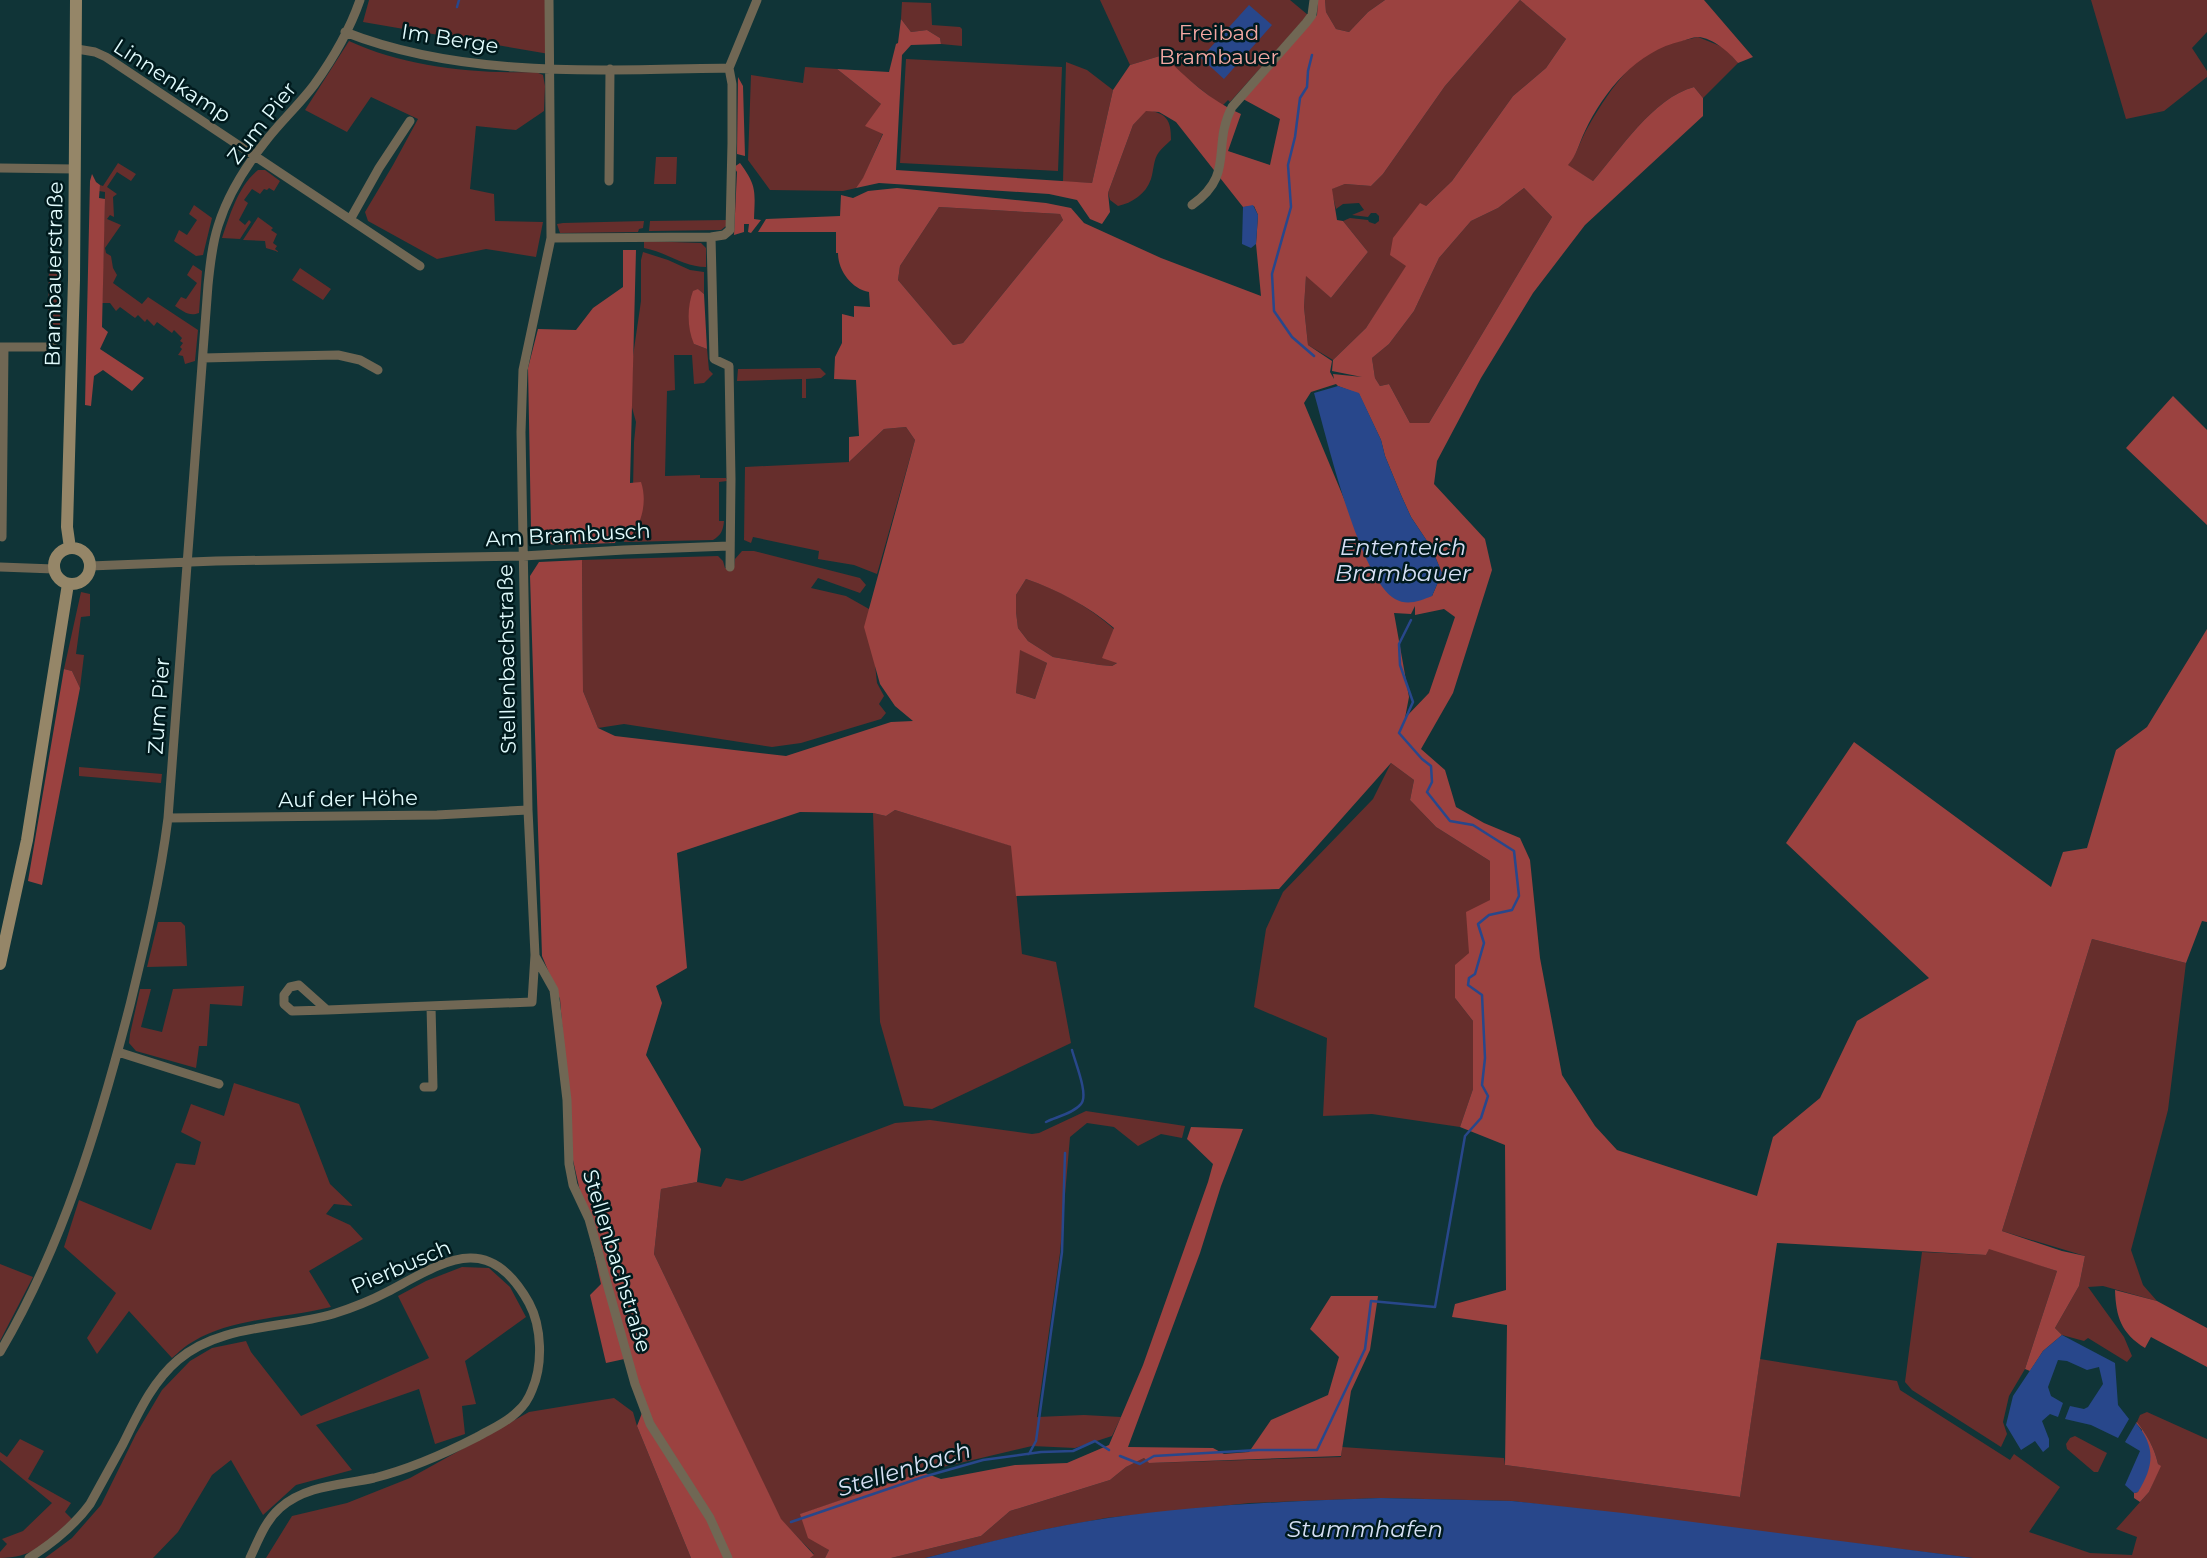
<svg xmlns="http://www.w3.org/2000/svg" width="2207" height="1558" viewBox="0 0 2207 1558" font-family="Montserrat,sans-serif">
  <rect width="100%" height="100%" fill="#103437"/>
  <path fill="#662e2c" d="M 369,0 L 545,0 L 549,54 L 363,22 Z
    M 1100,0 L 1290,0 L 1308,15 L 1230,102 L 1228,100 L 1222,106 L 1179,72 L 1163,55 L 1130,65 Z
    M 1325,0 L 1385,0 L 1368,12 L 1349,32 L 1336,29 L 1326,12 Z
    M 1520,0 L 1566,39 L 1546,68 L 1513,96 L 1452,181 L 1426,206 L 1407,266 L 1366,328 L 1333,360 L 1308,345 L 1304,307 L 1306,275 L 1331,298 L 1368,252 L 1343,221 L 1350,218 L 1368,220 L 1369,222 L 1375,224 L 1379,221 L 1379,216 L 1376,213 L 1371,213 L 1368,217 L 1352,215 L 1364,210 L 1359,203 L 1343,204 L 1336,209 L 1331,189 L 1345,184 L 1371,186 L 1383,174 L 1445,86 Z
    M 2091,0 L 2207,0 L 2207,32 L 2192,48 L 2207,71 L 2207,77 L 2164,111 L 2126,119 Z
    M 902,2 L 931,3 L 932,25 L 960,27 L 962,29 L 962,46 L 941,44 L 940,38 L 927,30 L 911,32 L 901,19 Z
    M 1698,37 L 1725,48 L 1738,63 L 1703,98 L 1694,87 C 1653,98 1620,150 1593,181 L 1567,165 C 1578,154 1580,140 1588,127 C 1606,96 1630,57 1666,45 C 1676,41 1687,40 1698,37 Z
    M 349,41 C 405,67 474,74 536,72 L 543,75 L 545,86 L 544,111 L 516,130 L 476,126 L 470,189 L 494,194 L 495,221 L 543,222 L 536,257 L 486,249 L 437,259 L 368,221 L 365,212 L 393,165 L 418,119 L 371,97 L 347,132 L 305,110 Z
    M 906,59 L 1062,67 L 1058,171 L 900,163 Z
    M 1066,62 L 1087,70 L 1113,90 L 1092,183 L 1063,182 Z
    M 805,67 L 837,69 L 881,104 L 883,133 L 863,179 L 856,188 L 843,191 L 770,190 L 748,160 L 751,75 L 803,83 Z
    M 1146,110 C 1167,113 1171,120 1171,140 C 1167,144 1162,148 1159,152 C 1153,160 1154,170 1151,179 C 1146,194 1132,203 1118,206 L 1110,200 L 1108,193 L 1133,125 Z
    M 656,157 L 677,157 L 676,184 L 654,184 Z
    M 118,163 L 136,174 L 131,181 L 117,172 L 107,187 L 117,194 L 113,197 L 114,217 L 110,215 L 107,219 L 121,225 L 105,248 L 106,253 L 111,256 L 113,268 L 117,275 L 113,283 L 142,304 L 148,297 L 198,330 L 195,361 L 185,364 L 183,356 L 178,355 L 182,349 L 180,347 L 183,343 L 180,341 L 182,338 L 174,330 L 172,333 L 157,322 L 154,326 L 147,319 L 145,322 L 138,315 L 135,318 L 120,307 L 116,311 L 110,303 L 102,303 L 105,192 L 99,191 L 100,185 L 103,186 Z
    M 258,170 L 265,170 L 280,181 L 274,191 L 269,188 L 267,190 L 264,189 L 260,194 L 252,189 L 244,200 L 248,203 L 239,220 L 245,225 L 249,220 L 251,222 L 240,239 L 222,238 C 230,215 238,186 258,170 Z
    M 1524,188 L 1552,217 L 1429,423 L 1410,423 L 1389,384 L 1380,386 L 1375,378 L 1372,358 L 1389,344 L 1414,311 L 1439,258 L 1471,221 L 1498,208 Z
    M 194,205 L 212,218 L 203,255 L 196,256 L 174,241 L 179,230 L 187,235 L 197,220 L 189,214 Z
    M 939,207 L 1060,214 L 1063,220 L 963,343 L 953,345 L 898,280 L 900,266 Z
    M 258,217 L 273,228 L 271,230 L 277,234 L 273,243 L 277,246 L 275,249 L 279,252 L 266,248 L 265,241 L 243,240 Z
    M 727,220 L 726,226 L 721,230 L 649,231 L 650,221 Z
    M 644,221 L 643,228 L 639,229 L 638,232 L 560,233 L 557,224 L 563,223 Z
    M 644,241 L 701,243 L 706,248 L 706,267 C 684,267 666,252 644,248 Z
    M 643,252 L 668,260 L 690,270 L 704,272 L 704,294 L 698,289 L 694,344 L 707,349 L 709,370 L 713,374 L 704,383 L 694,384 L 692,355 L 674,355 L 675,390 L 667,391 L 665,476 L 700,475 L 700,478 L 726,478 L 727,481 L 719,482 L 719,521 L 724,521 C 723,531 721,535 713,540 L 624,542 L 623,528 L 633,488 L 634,442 L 636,422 L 631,404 L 633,356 L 641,301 L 641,260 Z
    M 193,265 L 202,271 L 199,313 C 189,317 183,311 175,306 L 181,297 L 186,299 L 197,283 L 187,275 Z
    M 61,266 L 60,327 L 48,327 L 49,267 Z
    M 300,268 L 331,289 L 323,300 L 292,280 Z
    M 820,368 L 826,374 L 821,378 L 806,379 L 806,398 L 802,398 L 802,379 L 737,381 L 738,369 Z
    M 906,427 L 915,440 L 877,574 L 854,565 L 818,559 L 819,551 L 753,537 L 751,543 L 744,540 L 745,467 L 849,462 L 884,429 Z
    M 742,551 L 754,551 L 860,578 L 866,585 L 860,593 L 818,578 L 811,588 L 846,596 L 869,609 L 877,683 L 884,696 L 879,704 L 886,713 L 881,719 L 801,743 L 772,747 L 624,724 L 598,728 L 583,691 L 582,560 L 718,556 L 723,561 L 725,568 L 734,567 L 735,559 Z
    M 1026,579 C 1059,590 1088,606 1114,629 L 1118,662 L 1112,666 L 1100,665 L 1053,657 L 1028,641 L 1018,628 L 1016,612 L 1016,595 Z
    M 81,592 L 90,594 L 90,616 L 81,617 L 76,654 L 84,655 L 80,688 L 72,671 L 64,669 Z
    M 1019,649 L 1047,663 L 1035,699 L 1016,693 Z
    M 1391,763 L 1414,780 L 1410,800 L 1436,827 L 1490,861 L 1490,900 L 1469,953 L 1455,998 L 1473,1021 L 1473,1089 L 1460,1127 L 1372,1114 L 1323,1116 L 1327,1038 L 1254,1007 L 1266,929 L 1283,892 L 1373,799 Z
    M 79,767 L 162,774 L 161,783 L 79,776 Z
    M 895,810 L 1012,846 L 1022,954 L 1056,962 L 1071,1043 L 932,1109 L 904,1106 L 880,1022 L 873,813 L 886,816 Z
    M 158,922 L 181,922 L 185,926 L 187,966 L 147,967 Z
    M 2092,939 L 2186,963 L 2168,1110 L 2131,1250 L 2143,1285 L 2157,1301 L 2103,1286 L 2088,1287 L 2124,1337 L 2132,1356 L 2127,1362 L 2088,1338 L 2084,1341 L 2062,1335 L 2055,1328 L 2079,1286 L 2085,1256 L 2002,1231 Z
    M 244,986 L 242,1006 L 210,1004 L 207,1046 L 199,1046 L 196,1068 L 136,1051 L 129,1043 L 130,1034 L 140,989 L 151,989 L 141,1027 L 162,1032 L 173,989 Z
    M 234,1083 L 299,1104 L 330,1184 L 353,1206 L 334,1204 L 326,1214 L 350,1225 L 363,1239 L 309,1271 L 331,1307 C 287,1318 233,1318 194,1341 C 186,1345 179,1352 172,1358 L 129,1311 L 97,1354 L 87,1338 L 116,1293 L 64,1247 L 79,1200 L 151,1230 L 176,1163 L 195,1165 L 201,1142 L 181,1132 L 191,1104 L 224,1116 Z
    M 1086,1111 L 1185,1126 L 1182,1138 L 1161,1134 L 1138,1146 L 1114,1127 L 1087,1123 L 1070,1137 L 1060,1253 L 1037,1417 L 1084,1415 L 1121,1417 L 1112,1436 L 1075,1448 L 1032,1446 L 922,1472 L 801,1514 L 829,1550 L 825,1558 L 810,1558 L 814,1554 L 781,1520 L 654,1254 L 661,1189 L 697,1182 L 721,1187 L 726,1178 L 742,1181 L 895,1123 L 930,1120 L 1032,1134 L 1039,1133 Z
    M 1989,1248 L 2057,1271 L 2025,1369 L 2009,1396 L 2003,1422 L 2007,1434 L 2001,1447 L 1912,1390 L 1905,1382 L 1922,1252 L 1986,1255 Z
    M 0,1264 L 33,1277 L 0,1341 Z
    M 462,1267 L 489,1268 L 510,1287 L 526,1317 L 465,1361 L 476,1404 L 462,1406 L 465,1434 L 435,1444 L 419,1389 L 316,1425 L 352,1470 L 296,1485 L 263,1515 L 231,1460 L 212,1475 L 178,1532 L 153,1558 L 45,1558 L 72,1538 L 101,1505 L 136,1434 L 162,1390 L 190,1361 L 212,1348 L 246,1341 L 251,1352 L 301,1416 L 429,1358 L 398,1296 L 426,1281 Z
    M 1760,1359 L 1897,1381 L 1900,1390 L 2010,1460 L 2014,1454 L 2060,1487 L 2029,1532 L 2090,1553 L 2132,1555 L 2137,1537 L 2116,1529 L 2149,1492 L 2160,1466 L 2158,1464 C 2154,1447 2147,1435 2137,1422 L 2140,1415 L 2147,1412 L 2207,1439 L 2207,1558 L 1973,1558 L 1512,1501 L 1381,1498 L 1250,1503 L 1106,1518 L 1037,1531 L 925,1558 L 891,1558 L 981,1536 L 1010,1511 L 1110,1480 L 1126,1467 L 1144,1458 L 1149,1463 L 1341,1457 L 1342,1447 L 1504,1458 L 1505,1465 L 1740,1497 Z
    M 614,1398 L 633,1412 L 637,1426 L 691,1558 L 266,1558 L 292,1516 L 347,1503 L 410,1478 L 529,1412 Z
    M 2075,1436 L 2107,1453 L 2098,1472 L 2094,1472 L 2067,1449 L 2066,1444 L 2070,1438 Z
    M 20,1439 L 44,1451 L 28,1479 L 71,1503 L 65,1512 L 72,1519 C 48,1541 34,1558 0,1558 L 0,1552 L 7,1544 L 2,1539 L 23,1531 L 52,1503 L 0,1460 L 0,1452 L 7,1457 Z"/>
  <path fill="#9b4240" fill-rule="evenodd" d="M 1318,0 L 1325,0 L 1326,12 L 1336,29 L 1349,32 L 1368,12 L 1385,0 L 1704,0 L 1753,57 L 1738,63 C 1729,52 1713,38 1698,37 C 1693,37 1686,40 1682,41 C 1637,51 1604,91 1585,131 C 1579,143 1577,155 1568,165 L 1593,181 C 1620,150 1653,98 1694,87 L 1703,98 L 1703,116 L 1585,225 L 1533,293 L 1481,378 L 1437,461 L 1434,484 L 1485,539 L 1492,570 L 1453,693 L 1421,749 L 1445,770 L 1456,807 L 1484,823 L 1520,838 L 1530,860 L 1540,958 L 1562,1075 L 1595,1126 L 1617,1150 L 1757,1196 L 1773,1137 L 1820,1098 L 1857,1021 L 1929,978 L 1786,843 L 1854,742 L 2051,887 L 2063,852 L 2087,848 L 2116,750 L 2147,727 L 2207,629 L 2207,922 L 2202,921 L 2186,963 L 2092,939 L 2002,1231 L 2062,1251 L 2085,1256 L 2079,1286 L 2055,1328 L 2062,1335 L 2043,1351 L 2030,1371 L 2025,1369 L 2057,1271 L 1989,1249 L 1986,1255 L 1777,1243 L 1740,1497 L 1505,1465 L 1507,1325 L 1452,1317 L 1455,1304 L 1506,1290 L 1505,1145 L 1460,1127 L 1473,1089 L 1473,1021 L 1455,998 L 1455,965 L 1469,953 L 1466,912 L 1490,900 L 1490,861 L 1436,827 L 1410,800 L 1414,780 L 1391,763 L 1279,889 L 1016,896 L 1011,846 L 895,810 L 886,816 L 873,813 L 800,812 L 677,853 L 687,968 L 656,986 L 662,1003 L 646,1055 L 701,1149 L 697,1182 L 661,1189 L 654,1254 L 781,1519 L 814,1555 L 810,1558 L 691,1558 L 637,1426 L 642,1413 L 629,1358 L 606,1363 L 590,1295 L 601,1284 L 573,1160 L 560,999 L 542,956 L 530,576 L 539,562 L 582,560 L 583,691 L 598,728 L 615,736 L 786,756 L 891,722 L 913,721 L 895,706 L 880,684 L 864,627 L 915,440 L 906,427 L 884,429 L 849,462 L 849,437 L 859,436 L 856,380 L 834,379 L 835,357 L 842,343 L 842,314 L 854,317 L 854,306 L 870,307 L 869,292 C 852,289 838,271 838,253 L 836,253 L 836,232 L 758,232 L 766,219 L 840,216 L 841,195 L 853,198 L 868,191 L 897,188 L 1046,203 L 1071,208 L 1084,223 L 1161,258 L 1261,296 L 1256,244 L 1258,215 L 1254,206 L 1243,207 L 1176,122 L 1159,112 L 1146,111 L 1133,125 L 1108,193 L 1110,212 L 1102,224 L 1090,219 L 1077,200 L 1049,194 L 879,183 L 856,188 L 863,178 L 883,134 L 865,126 L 881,104 L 837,69 L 889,72 L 896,44 L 898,43 L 901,19 L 911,32 L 927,30 L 940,38 L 941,44 L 911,45 L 902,55 L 896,170 L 1092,183 L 1113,90 L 1130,65 L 1163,55 C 1186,78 1211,101 1241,114 L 1228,151 L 1270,165 L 1280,119 L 1243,99 L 1312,21 L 1317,15 ZM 1520,0 L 1566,39 L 1546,68 L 1513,96 L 1452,181 L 1426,206 L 1420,203 L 1393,238 L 1390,255 L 1406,266 L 1366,328 L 1333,360 L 1332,371 L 1362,377 L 1333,374 L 1334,379 L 1330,372 L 1332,361 L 1308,345 L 1304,307 L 1306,276 L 1331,298 L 1368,252 L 1343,221 L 1337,220 L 1332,189 L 1345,184 L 1371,186 L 1383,174 L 1445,86 ZM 1524,188 L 1552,217 L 1429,423 L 1410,423 L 1389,384 L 1380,386 L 1375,378 L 1372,358 L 1389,344 L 1414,311 L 1439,258 L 1471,221 L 1498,208 ZM 939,207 L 1060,214 L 1063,220 L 963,343 L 953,345 L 898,280 L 900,266 ZM 1336,384 L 1338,386 L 1359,394 L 1381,440 L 1385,456 L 1401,495 L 1411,517 L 1431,547 L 1442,573 L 1432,596 L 1396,599 L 1378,580 L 1304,403 L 1311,392 ZM 1026,579 C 1058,590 1088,606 1114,628 L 1102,658 L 1117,663 L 1112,666 L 1100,665 L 1053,657 L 1028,641 L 1018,628 L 1016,612 L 1016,595 ZM 1415,606 L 1415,615 L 1444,609 L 1455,617 L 1429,693 L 1405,718 L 1409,697 L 1394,613 L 1411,614 ZM 1020,650 L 1047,663 L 1035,699 L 1016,693 Z
    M 738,77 L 743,86 L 745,156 L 737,154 Z
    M 740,163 C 757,186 755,191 754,219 L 761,220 L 751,233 L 748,232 L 749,224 L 744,224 L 744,232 L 734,235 L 737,172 L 734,167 Z
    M 92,174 L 96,182 L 100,185 L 99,198 L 105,199 L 102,327 L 108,332 L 100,349 L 144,378 L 132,391 L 103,370 L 94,376 L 91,406 L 85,405 L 90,181 Z
    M 623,250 L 636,250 L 630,483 L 641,482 C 647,500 643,521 631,536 L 618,532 L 615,543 L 555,545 L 534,541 L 531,529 L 528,368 L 538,329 L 576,330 L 593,308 L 623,287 Z
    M 698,289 L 704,294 L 707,349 L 694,344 C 687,328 687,307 693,291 Z
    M 2173,396 L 2207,430 L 2207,525 L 2126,448 Z
    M 64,669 L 72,671 L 80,688 L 42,885 L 28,881 Z
    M 1191,1127 L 1243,1129 L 1221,1186 L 1200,1253 L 1128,1447 L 1213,1448 L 1224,1454 L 1249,1452 L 1271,1420 L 1328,1395 L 1339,1357 L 1310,1329 L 1331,1296 L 1378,1296 L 1370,1350 L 1351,1391 L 1341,1456 L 1149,1463 L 1144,1458 L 1126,1467 L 1110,1480 L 1010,1511 L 981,1536 L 891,1558 L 825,1558 L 829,1550 L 808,1538 L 800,1514 L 922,1472 L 941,1479 L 1015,1465 L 1067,1463 L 1109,1445 L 1143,1365 L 1208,1182 L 1213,1164 L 1187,1139 Z
    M 2115,1290 L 2157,1301 L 2207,1328 L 2207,1367 L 2151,1337 L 2145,1348 C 2121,1333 2116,1317 2115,1290 Z
    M 2137,1422 C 2147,1435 2154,1447 2158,1464 L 2161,1466 L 2149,1492 L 2140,1502 L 2134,1498 L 2134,1493 L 2138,1492 L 2142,1430 L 2136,1423 Z"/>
  <path fill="#28478b" d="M 1249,5 L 1272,25 L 1224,79 L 1201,58 Z
    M 1253,205 L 1258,215 L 1256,244 L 1251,248 L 1242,244 L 1243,207 Z
    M 1338,386 L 1359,393 L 1381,440 L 1385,456 L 1401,495 L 1411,517 L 1431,547 L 1442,573 L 1432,596 C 1420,601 1407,606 1395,599 C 1359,578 1326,435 1314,393 Z
    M 2062,1335 L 2115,1363 L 2118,1405 L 2129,1419 L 2118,1438 L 2091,1425 L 2065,1419 L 2070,1406 L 2084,1409 L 2088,1407 L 2103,1384 L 2099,1367 L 2087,1370 L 2067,1361 L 2058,1360 L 2048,1387 L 2051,1396 L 2063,1403 L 2058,1417 L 2050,1414 L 2042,1421 L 2049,1439 L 2049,1447 L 2043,1452 L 2035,1441 L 2021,1450 L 2006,1425 L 2013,1396 L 2043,1351 Z
    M 2136,1423 C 2156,1447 2154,1466 2138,1492 L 2134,1493 L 2125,1485 L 2140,1451 L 2125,1442 Z
    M 1381,1498 L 1512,1501 L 1623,1513 L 1973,1558 L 925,1558 C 985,1543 1046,1527 1108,1518 C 1199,1505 1290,1501 1381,1498 Z"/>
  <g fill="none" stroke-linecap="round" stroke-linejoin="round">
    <path stroke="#28478b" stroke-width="2.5" d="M 457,7 L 459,0
      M 1312,55 L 1308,71 L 1307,87 L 1300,98 L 1295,137 L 1288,165 L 1291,207 L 1272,274 L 1274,311 L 1292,337 L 1314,356
      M 1046,1122 C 1056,1117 1074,1113 1081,1104 C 1089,1095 1075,1062 1072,1050
      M 1029,1454 L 1036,1441 L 1062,1252 L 1065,1153
      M 1120,1456 L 1140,1464 L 1154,1456 L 1258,1450 L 1317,1450 L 1365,1349 L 1371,1301 L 1435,1307 L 1465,1136 L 1481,1118 L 1488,1096 L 1482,1085 L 1485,1058 L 1482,995 L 1468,985 L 1469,978 L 1475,974 L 1484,943 L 1478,924 L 1489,915 L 1512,910 L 1519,896 L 1514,851 L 1473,825 L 1450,821 L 1427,792 L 1432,782 L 1431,766 L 1422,759 L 1399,733 L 1413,702 L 1400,665 L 1399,644 L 1411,620
      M 791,1522 L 923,1477 L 983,1460 L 1041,1452 L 1073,1451 L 1095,1441 L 1109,1450"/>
    <path stroke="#706754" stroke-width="9" d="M 345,32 C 464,79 604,70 729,68
      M 77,49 L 95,52 L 106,57 L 420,266
      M 0,168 L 75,169
      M 609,181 L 610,69
      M 1192,205 C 1236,174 1211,147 1232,107 L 1306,23 L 1312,15 L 1314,0
      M 351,218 L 379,168 L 410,121
      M 711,237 L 714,359 L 729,366 L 731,479 L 730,567
      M 551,238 L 711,237 L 724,235 L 730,230 L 732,143 L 732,84 L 729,68 L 757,0
      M 0,347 L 53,347
      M 203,358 L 338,355 L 360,360 L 378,370
      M 2,537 L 4,347
      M 90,566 L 216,561 L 523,556 L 624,550 L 729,546
      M 0,567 L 54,569
      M 168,818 L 437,815 L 528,810
      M 535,956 L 554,990 L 567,1100 L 569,1164 L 573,1185 L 589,1219 L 635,1384 L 650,1424 L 710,1518 L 728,1558
      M 327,1010 L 292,1011 L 284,1004 L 284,995 L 290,987 L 299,985 L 327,1010 L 532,1002 L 535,955 L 528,810 L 521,432 L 523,370 L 551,238 L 549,0
      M 118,1052 L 219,1084
      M 424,1087 L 433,1087 L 431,1006
      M 0,1352 C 63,1245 99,1125 130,1005 C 145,943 160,882 168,818 L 208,285 C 210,265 212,245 218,226 C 227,197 246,166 265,142 C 280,122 299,105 314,85 C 332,60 350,29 360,0
      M 29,1558 C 53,1543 73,1527 90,1504 C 101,1484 112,1464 123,1444 C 138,1414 152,1382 178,1360 C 220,1324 282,1329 333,1314 C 352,1308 370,1301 387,1292 C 444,1262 488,1229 529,1303 C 542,1327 543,1365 532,1390 C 529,1398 524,1406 517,1412 C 506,1423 491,1429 477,1437 C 444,1454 410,1469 374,1478 C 342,1485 306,1485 280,1508 C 265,1521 258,1541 250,1558"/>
    <path stroke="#958668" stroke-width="12" d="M54 566a18 18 0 1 1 36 0a18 18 0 1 1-36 0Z
      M 70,548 L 67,527 L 74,280 L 76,0
      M 0,964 L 27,840 L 68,584"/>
  </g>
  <g text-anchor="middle" stroke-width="5" stroke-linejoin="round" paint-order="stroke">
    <g font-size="21" fill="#f4a8a3" stroke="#001a1d">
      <text x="1219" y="40">Freibad<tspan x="1219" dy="24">Brambauer</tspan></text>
    </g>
    <g font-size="21" fill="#e1fbfd" stroke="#001a1d">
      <text transform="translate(450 39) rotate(9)" y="7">Im Berge</text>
      <text transform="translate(172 81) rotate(33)" y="7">Linnenkamp</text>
      <text transform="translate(262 123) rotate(-52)" y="7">Zum Pier</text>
      <text transform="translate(54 274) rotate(-89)" y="7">Brambauerstraße</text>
      <text transform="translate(568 535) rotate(-3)" y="7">Am Brambusch</text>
      <text transform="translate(507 659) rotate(-91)" y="7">Stellenbachstraße</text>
      <text transform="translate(159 706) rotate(-86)" y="7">Zum Pier</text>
      <text transform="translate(348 799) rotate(-1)" y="7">Auf der Höhe</text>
      <text transform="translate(617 1261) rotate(73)" y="7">Stellenbachstraße</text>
      <text transform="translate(401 1267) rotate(-23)" y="7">Pierbusch</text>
    </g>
    <g font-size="23" font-style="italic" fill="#d6e0f4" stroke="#001a1d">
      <text x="1403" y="555">Ententeich<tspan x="1403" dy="26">Brambauer</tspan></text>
      <text transform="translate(904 1469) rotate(-17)" y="8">Stellenbach</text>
      <text x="1365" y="1537">Stummhafen</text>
    </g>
  </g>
</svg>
